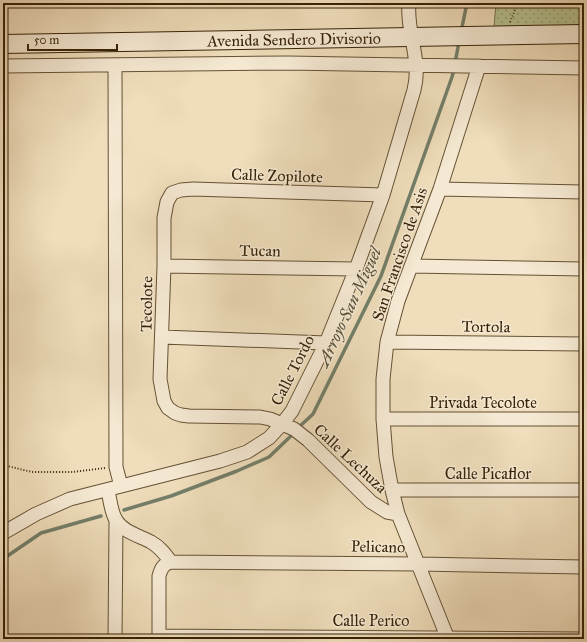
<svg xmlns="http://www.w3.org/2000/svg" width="587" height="642" viewBox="0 0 587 642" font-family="'IM FELL Great Primer',serif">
  <defs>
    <pattern id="grass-dots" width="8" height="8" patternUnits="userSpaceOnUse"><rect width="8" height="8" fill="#b7c191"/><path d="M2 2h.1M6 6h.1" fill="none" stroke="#969c74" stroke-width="1.8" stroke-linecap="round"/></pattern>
  </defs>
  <rect width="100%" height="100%" fill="#efddbb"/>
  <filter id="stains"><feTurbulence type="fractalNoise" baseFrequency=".005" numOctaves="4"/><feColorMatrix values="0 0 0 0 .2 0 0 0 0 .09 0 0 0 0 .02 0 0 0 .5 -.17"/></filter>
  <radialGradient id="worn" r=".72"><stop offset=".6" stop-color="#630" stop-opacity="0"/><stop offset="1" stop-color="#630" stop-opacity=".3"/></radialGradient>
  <path fill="url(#grass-dots)" stroke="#77724c" d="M 496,3 L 584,3 L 584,25 L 494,27 Z"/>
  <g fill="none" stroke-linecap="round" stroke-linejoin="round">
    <path stroke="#737f69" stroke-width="3.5" d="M 461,32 L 467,3
      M 455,63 L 459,42
      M 298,428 L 313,414 L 381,276 L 452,77 L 454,69
      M 124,510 L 171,496 L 237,471 L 269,457 L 294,433
      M 3,559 L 41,533 L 101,516"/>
    <defs>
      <path id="street" d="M 115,65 L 116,467 L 121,486
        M 3,66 L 288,63 L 584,68
        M 440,189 L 584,192
        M 383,195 L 193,189 L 181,190 L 172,193 L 167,202 L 164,218 L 164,266 L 160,379 L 164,401 L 168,408 L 175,413 L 181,415 L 189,416 L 260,417 L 270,419 L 294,429 L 308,440 L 371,502 L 387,512 L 398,514
        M 164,266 L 356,269
        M 411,266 L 584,269
        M 162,337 L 326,343
        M 387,342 L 584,344
        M 383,419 L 584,419
        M 108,490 C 110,500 111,512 116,520 C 123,532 140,536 151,542 C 160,547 165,554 171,562
        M 392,490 L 584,490
        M 3,533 L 36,514 L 70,499 L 220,461 L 247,452 L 269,438 L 282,424 L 292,411 L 326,343 L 356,269 L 383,195 L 414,90 C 422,60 406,33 409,3
        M 159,636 L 584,639
        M 115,639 L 116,521
        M 159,639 L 159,576 C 161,569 163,564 171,562 L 418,564 L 584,567
        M 448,639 L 398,514 L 392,490 L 386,457 L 383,419 L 383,379 L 387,342 L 398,301 L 440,189 L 479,66"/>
      <g id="secondary">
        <path id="s1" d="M 3,44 L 584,34"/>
      </g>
    </defs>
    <use href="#street" stroke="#655134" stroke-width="15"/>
    <use href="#secondary" stroke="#372207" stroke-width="20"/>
    <path stroke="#372207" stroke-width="2" stroke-dasharray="1 2" stroke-linecap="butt" d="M 510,22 L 518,3
      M 3,465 L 32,472 L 73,472 L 105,468"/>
    <use href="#street" stroke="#f5e9d3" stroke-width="13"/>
    <use href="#secondary" stroke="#f5e9d3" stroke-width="18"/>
  </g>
  <g text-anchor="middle" stroke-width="3" stroke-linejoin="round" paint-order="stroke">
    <g font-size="16" fill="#372207" stroke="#f5e9d3">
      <text dy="6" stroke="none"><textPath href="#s1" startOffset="291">Avenida Sendero Divisorio</textPath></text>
      <text transform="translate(277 175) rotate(2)" y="6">Calle Zopilote</text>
      <text transform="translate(260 250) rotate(1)" y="6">Tucan</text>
      <text transform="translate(399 254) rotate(-71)" y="6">San Francisco de Asis</text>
      <text transform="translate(146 304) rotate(-89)" y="6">Tecolote</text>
      <text transform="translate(486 326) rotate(1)" y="6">Tortola</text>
      <text transform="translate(292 370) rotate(-63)" y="6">Calle Tordo</text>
      <text x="483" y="408">Privada Tecolote</text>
      <text transform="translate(351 458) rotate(43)" y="6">Calle Lechuza</text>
      <text x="488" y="479">Calle Picaflor</text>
      <text transform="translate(378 546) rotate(1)" y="6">Pelicano</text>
      <text x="371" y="626">Calle Perico</text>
    </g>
    <g font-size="17" font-style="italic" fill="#555038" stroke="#f5e9d3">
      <text transform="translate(349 307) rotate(-65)" y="6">Arroyo San Miguel</text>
    </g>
  </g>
  <rect width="587" height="642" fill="none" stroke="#efddbb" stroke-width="16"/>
  <rect x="4" y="4" width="579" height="634" fill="none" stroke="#372207" stroke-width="2"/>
  <rect x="8" y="8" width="571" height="626" fill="none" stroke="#372207"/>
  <path d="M28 44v6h89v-6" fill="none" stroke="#372207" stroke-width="2"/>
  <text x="34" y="44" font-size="12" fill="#372207" stroke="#f5e9d3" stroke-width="3" paint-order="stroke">50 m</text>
  <rect width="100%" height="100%" filter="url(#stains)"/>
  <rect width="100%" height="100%" fill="url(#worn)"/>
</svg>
